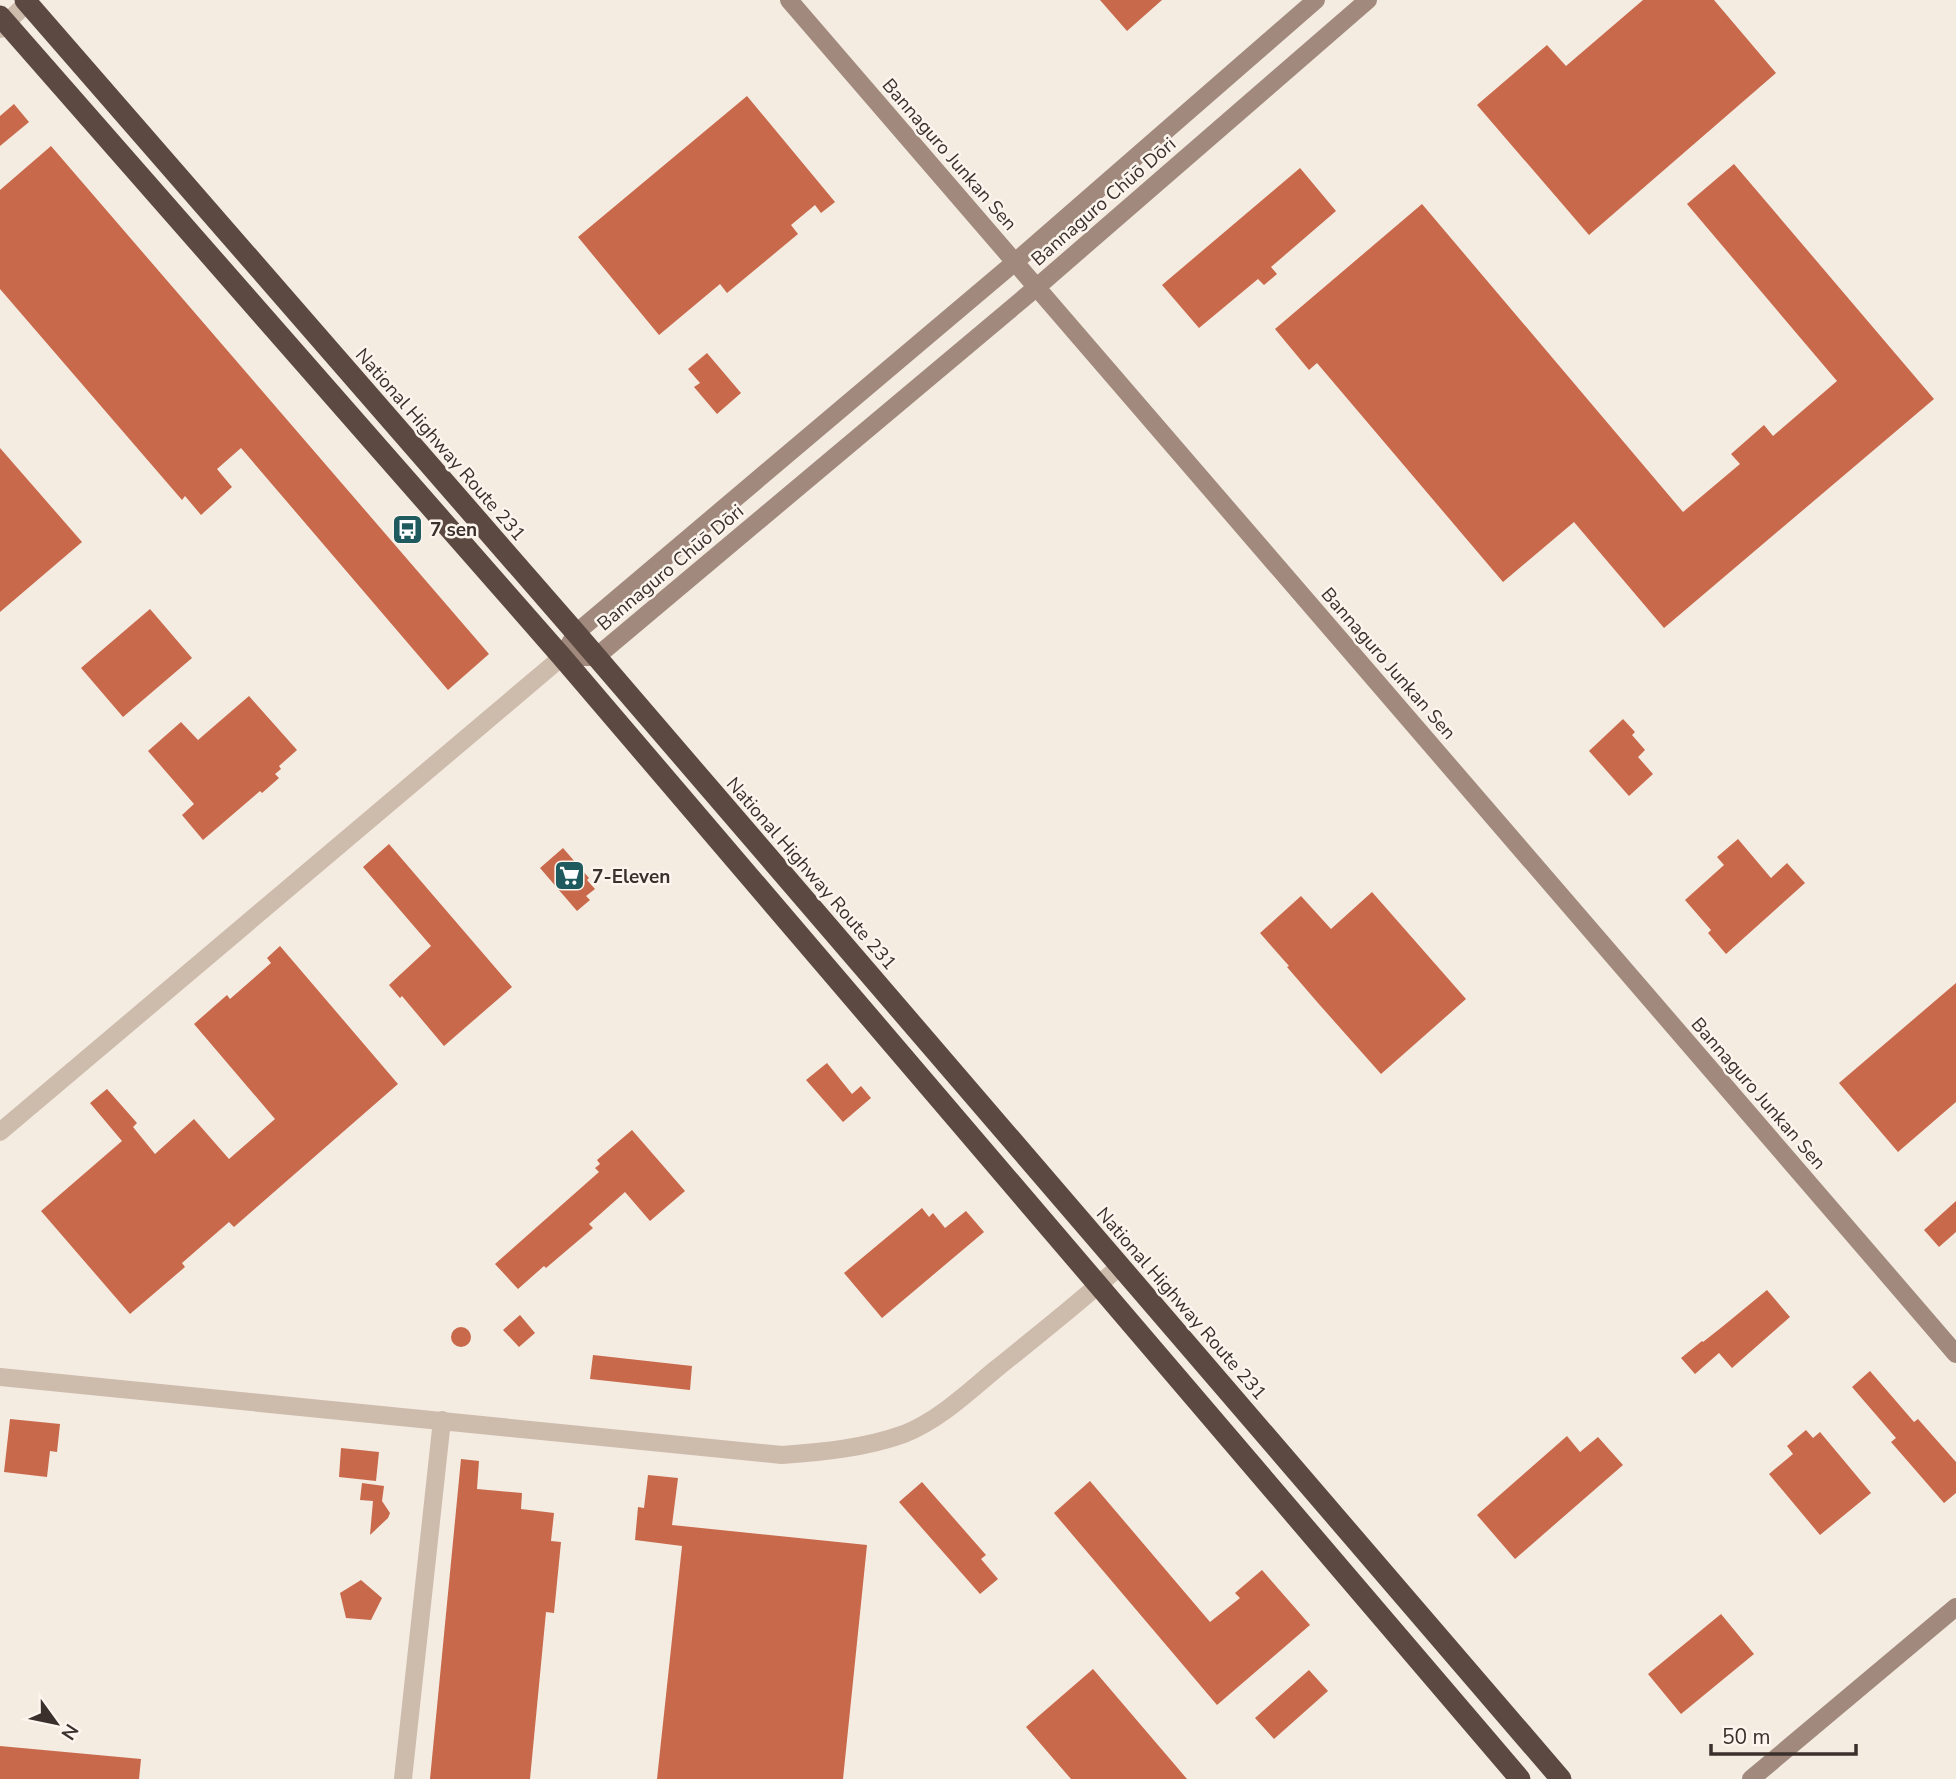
<svg xmlns="http://www.w3.org/2000/svg" width="1956" height="1779" viewBox="0 0 1956 1779" font-family="'Nunito Sans',sans-serif">
  <rect width="100%" height="100%" fill="#f4ebe1"/>
  <path fill="#c8694b" d="M 1100,0 L 1162,0 L 1127,31 Z
    M 1643,0 L 1714,0 L 1776,73 L 1589,235 L 1477,105 L 1547,45 L 1566,66 Z
    M 747,96 L 835,202 L 821,213 L 815,205 L 791,225 L 798,234 L 727,293 L 720,284 L 659,335 L 578,237 Z
    M 14,104 L 29,122 L 0,146 L 0,116 Z
    M 51,146 L 489,654 L 448,690 L 241,448 L 217,469 L 232,487 L 201,515 L 185,496 L 182,500 L 0,289 L 0,190 Z
    M 1734,164 L 1934,399 L 1664,628 L 1574,522 L 1503,582 L 1317,363 L 1309,370 L 1275,329 L 1422,204 L 1683,512 L 1740,464 L 1731,454 L 1764,425 L 1773,436 L 1837,381 L 1687,204 Z
    M 1300,168 L 1336,211 L 1271,267 L 1277,274 L 1264,285 L 1258,279 L 1199,328 L 1162,285 Z
    M 707,353 L 741,393 L 717,414 L 694,387 L 700,383 L 688,369 Z
    M 0,448 L 82,542 L 0,612 Z
    M 150,609 L 192,658 L 123,717 L 81,668 Z
    M 249,696 L 297,750 L 279,766 L 281,769 L 275,774 L 279,778 L 262,793 L 260,791 L 203,840 L 182,815 L 194,804 L 148,751 L 181,722 L 198,740 Z
    M 1623,719 L 1635,732 L 1632,735 L 1645,750 L 1638,757 L 1653,774 L 1629,796 L 1589,751 Z
    M 1738,839 L 1771,878 L 1787,863 L 1805,883 L 1726,954 L 1708,933 L 1711,930 L 1685,900 L 1724,865 L 1717,857 Z
    M 389,844 L 512,987 L 444,1046 L 402,996 L 400,998 L 389,985 L 431,946 L 363,867 Z
    M 563,848 L 589,878 L 587,880 L 595,889 L 586,896 L 590,900 L 577,911 L 540,868 Z
    M 1372,892 L 1466,999 L 1381,1074 L 1318,1003 L 1287,967 L 1289,966 L 1260,933 L 1301,896 L 1331,929 Z
    M 280,946 L 398,1084 L 234,1227 L 229,1222 L 182,1263 L 185,1267 L 130,1314 L 41,1211 L 122,1141 L 90,1103 L 107,1089 L 137,1123 L 133,1127 L 155,1154 L 194,1119 L 229,1159 L 275,1119 L 194,1024 L 227,995 L 230,999 L 271,963 L 267,958 Z
    M 1956,983 L 1956,1102 L 1898,1152 L 1839,1083 Z
    M 827,1063 L 852,1094 L 861,1086 L 871,1098 L 843,1122 L 806,1080 Z
    M 632,1130 L 685,1191 L 650,1221 L 625,1192 L 589,1224 L 593,1228 L 546,1268 L 544,1266 L 518,1289 L 495,1264 L 599,1172 L 595,1168 L 600,1164 L 597,1160 Z
    M 1956,1201 L 1956,1232 L 1939,1247 L 1924,1230 Z
    M 922,1208 L 929,1217 L 933,1213 L 945,1228 L 966,1211 L 984,1232 L 882,1318 L 844,1273 Z
    M 1767,1290 L 1790,1317 L 1732,1368 L 1719,1353 L 1695,1374 L 1681,1358 L 1702,1341 L 1703,1342 L 1722,1327 Z
    M 520,1315 L 535,1333 L 519,1347 L 503,1330 Z
    M451 1337a10 10 0 1 1 20 0a10 10 0 1 1-20 0Z
    M 593,1355 L 692,1366 L 690,1390 L 590,1379 Z
    M 1870,1371 L 1914,1422 L 1918,1419 L 1956,1462 L 1956,1493 L 1944,1503 L 1891,1442 L 1896,1438 L 1852,1387 Z
    M 10,1419 L 60,1424 L 57,1452 L 50,1451 L 47,1477 L 4,1472 Z
    M 1806,1430 L 1813,1438 L 1820,1432 L 1871,1493 L 1820,1535 L 1769,1474 L 1793,1454 L 1787,1446 Z
    M 1567,1436 L 1580,1452 L 1598,1437 L 1623,1465 L 1515,1559 L 1477,1515 Z
    M 341,1448 L 379,1452 L 376,1481 L 339,1477 Z
    M 461,1459 L 479,1461 L 477,1489 L 522,1493 L 521,1509 L 554,1513 L 551,1541 L 561,1542 L 554,1613 L 546,1612 L 530,1779 L 430,1779 Z
    M 648,1475 L 678,1478 L 672,1525 L 867,1545 L 843,1779 L 657,1779 L 682,1546 L 635,1540 L 638,1507 L 644,1508 Z
    M 1090,1481 L 1210,1622 L 1240,1598 L 1235,1593 L 1262,1570 L 1310,1625 L 1217,1705 L 1054,1513 Z
    M 922,1482 L 986,1555 L 981,1559 L 998,1579 L 980,1594 L 899,1502 Z
    M 362,1483 L 384,1486 L 382,1501 L 390,1513 L 388,1518 L 370,1535 L 373,1501 L 360,1500 Z
    M 361,1580 L 382,1598 L 371,1620 L 346,1618 L 340,1593 Z
    M 1721,1614 L 1754,1654 L 1681,1714 L 1648,1674 Z
    M 1093,1669 L 1187,1779 L 1071,1779 L 1026,1727 Z
    M 1309,1670 L 1328,1691 L 1274,1739 L 1255,1718 Z
    M 0,1746 L 141,1759 L 139,1779 L 0,1779 Z"/>
  <g fill="none" stroke-linecap="round" stroke-linejoin="round">
    <path stroke="#cdbbac" stroke-width="18" d="M 0,29 L 27,3
      M 0,1132 L 562,657
      M 0,1377 L 782,1455 C 823,1452 865,1448 904,1434 C 939,1420 967,1393 996,1369 C 1038,1335 1080,1302 1120,1266
      M 403,1779 L 442,1420"/>
    <path stroke="#a18a7d" stroke-width="18" d="M 789,0 L 1956,1354
      M 569,645 L 576,633 L 1015,262 L 1316,0
      M 562,657 L 596,657 L 1037,287 L 1368,0
      M 1751,1779 L 1956,1607"/>
    <path stroke="#5c4a42" stroke-width="21" d="M 25,0 L 576,633 L 1561,1779
      M 0,16 L 562,657 L 1520,1779"/>
  </g>
  <defs>
    <symbol id="bus-square" viewBox="-11 -11 22 22"><rect x="-9" y="-9" width="18" height="18" rx="4" fill="#1f5a5e" stroke="#fbf5ee"/><path d="M-5-6H5V4H4V6H2V4H-2V6H-4V4H-5ZM-3.5-4V0h7V-4ZM-3.5 1.2v1.5H-2V1.2ZM2 1.2v1.5H3.5V1.2Z" fill="#fff"/></symbol>
    <symbol id="supermarket-square" viewBox="-11 -11 22 22"><rect x="-9" y="-9" width="18" height="18" rx="4" fill="#1f5a5e" stroke="#fbf5ee"/><path d="M-6-5.5h2.5l.6 2H6L4.5 2H-2.5L-4.4-4H-6ZM-1.5 3.2a1.3 1.3 0 1 0 .1 0ZM3 3.2a1.3 1.3 0 1 0 .1 0Z" fill="#fff"/></symbol>
  </defs>
  <g fill-rule="evenodd">
    <use href="#bus-square" x="390" y="512" width="35" height="35"/>
    <use href="#supermarket-square" x="552" y="858" width="35" height="35"/>
  </g>
  <g text-anchor="middle" stroke-width="5" stroke-linejoin="round" paint-order="stroke">
    <g font-size="19" fill="#3b302b" stroke="#fbf5ee">
      <text transform="translate(950 154) rotate(49)" y="7">Bannaguro Junkan Sen</text>
      <text transform="translate(1103 201) rotate(-41)" y="7">Bannaguro Chūō Dōri</text>
      <text transform="translate(441 444) rotate(49)" y="7">National Highway Route 231</text>
      <text transform="translate(670 567) rotate(-40)" y="7">Bannaguro Chūō Dōri</text>
      <text transform="translate(1389 663) rotate(49)" y="7">Bannaguro Junkan Sen</text>
      <text transform="translate(812 873) rotate(49)" y="7">National Highway Route 231</text>
      <text transform="translate(1759 1093) rotate(49)" y="7">Bannaguro Junkan Sen</text>
      <text transform="translate(1182 1303) rotate(49)" y="7">National Highway Route 231</text>
    </g>
    <g font-size="19" font-weight="bold" fill="#3b302b" stroke="#fbf5ee" text-anchor="start">
      <text x="430" y="536">7 sen</text>
      <text x="592" y="883">7-Eleven</text>
    </g>
  </g>
  <g transform="translate(56 1723) rotate(123)" stroke="#fbf5ee" stroke-width="5" paint-order="stroke">
  <path d="M0-5L12 26L0 18L-12 26Z" fill="#3b302b"/>
  <text y="-10" font-size="19" font-weight="bold" text-anchor="middle" fill="#3b302b">N</text>
  </g>
  <path d="M1711 1744v10h145v-10" fill="none" stroke="#3b302b" stroke-width="3.5"/>
  <text x="1722" y="1744" font-size="21" fill="#3b302b" stroke="#fbf5ee" stroke-width="5" paint-order="stroke">50 m</text>
</svg>
